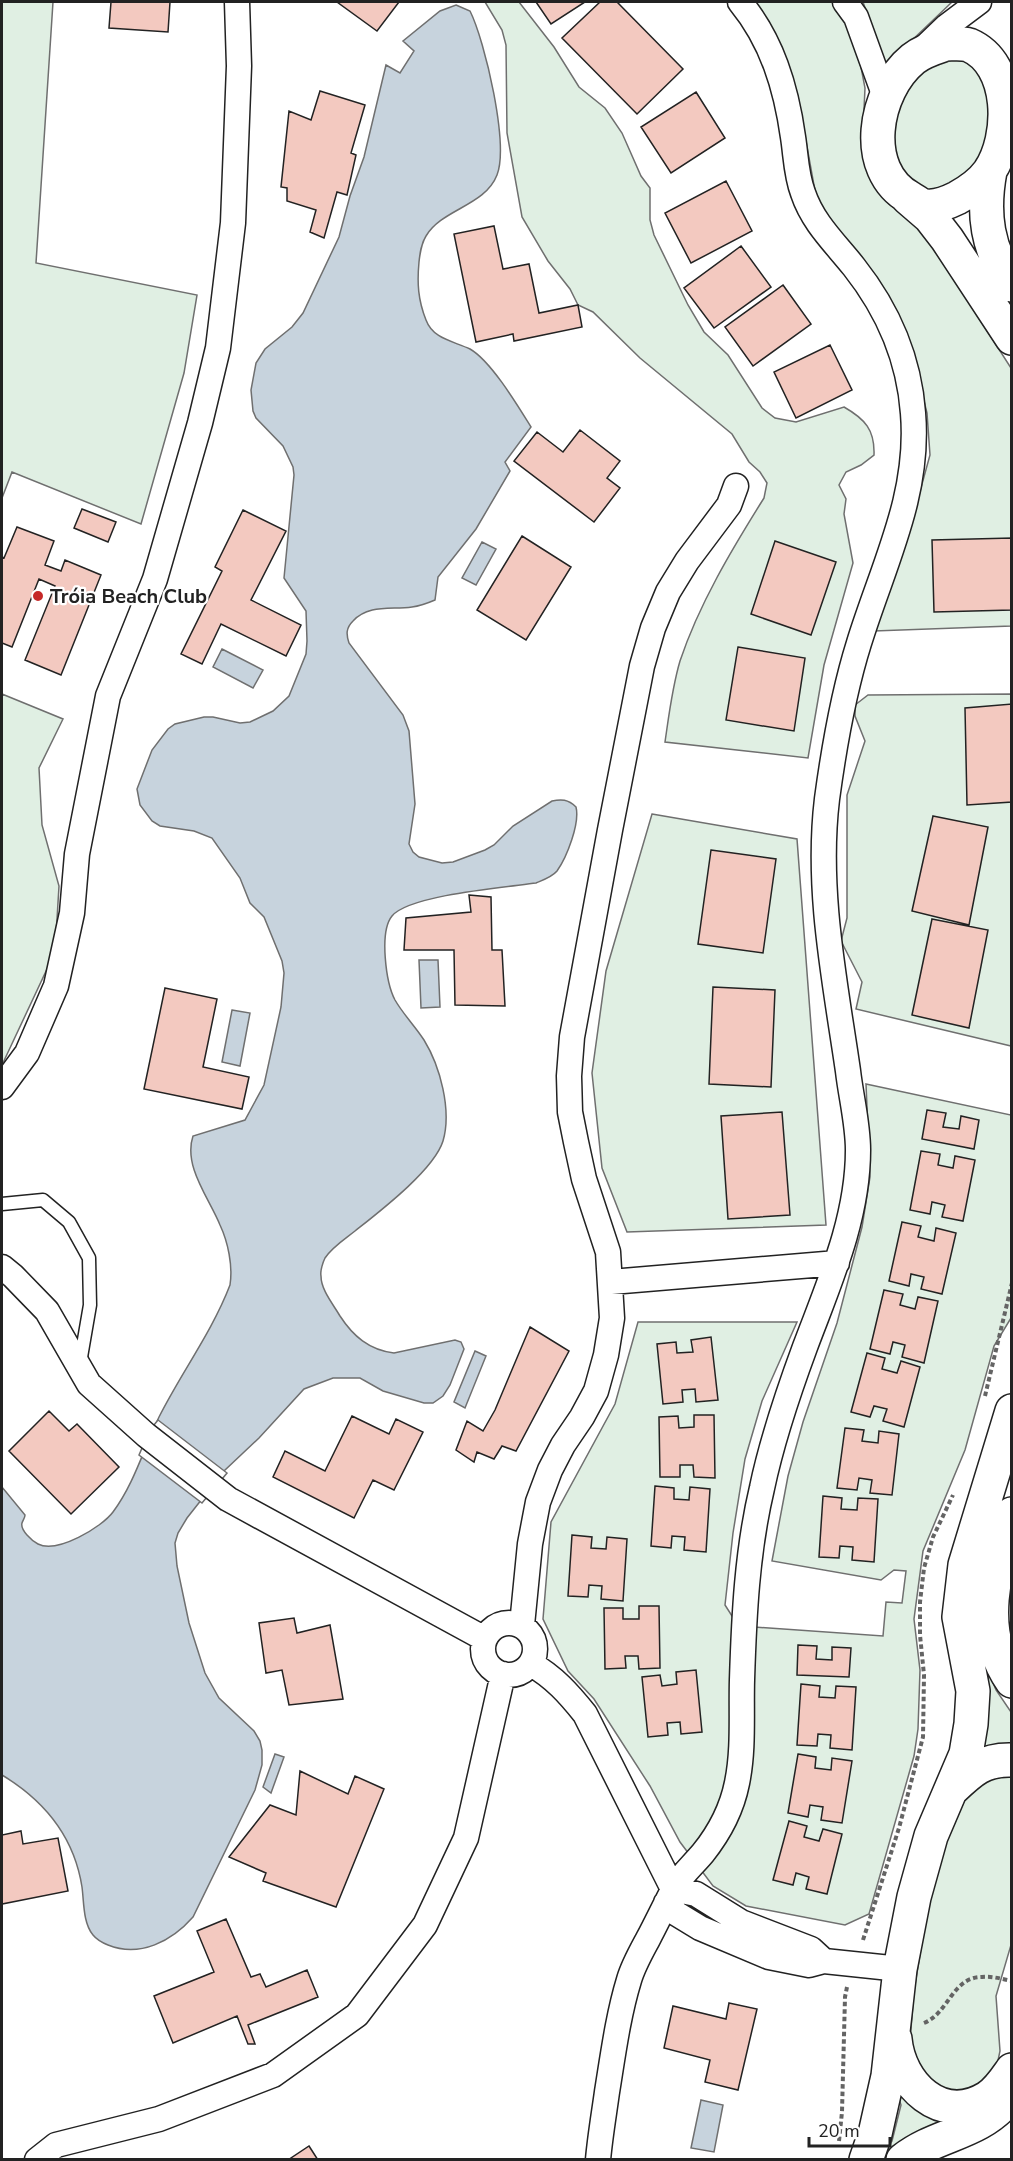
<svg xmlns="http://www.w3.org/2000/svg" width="1013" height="2161" viewBox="0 0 1013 2161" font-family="'Nunito Sans',sans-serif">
  <rect width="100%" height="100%" fill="#fff"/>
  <path fill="#e0efe3" stroke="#6f6f6f" stroke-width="1.5" d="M 2,2 L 53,2 L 36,263 L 197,295 L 184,373 L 141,524 L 12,472 L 2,498 Z
    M 485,2 L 519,2 L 554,47 L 579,87 L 605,108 L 622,133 L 641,176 L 650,188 L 650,220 L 654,235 L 688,305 L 704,332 L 728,355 L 762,408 L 775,418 L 796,422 L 844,407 C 865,419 875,430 874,455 L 861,465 L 846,472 L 839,485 L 846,499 L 844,514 L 853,563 L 824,665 L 808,758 L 665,742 C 669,715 672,688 680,661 C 699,604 732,549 764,498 L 767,483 L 760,472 L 749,462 L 732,434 L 640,358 L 593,312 L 578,305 L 570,289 L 548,261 L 522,217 L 507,133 L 506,45 L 502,30 Z
    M 752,2 L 835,2 L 848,28 L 861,67 L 865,88 L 863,131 L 865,162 L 873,184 L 889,204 L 912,221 L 934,248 L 1011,368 L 1011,626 L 874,631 L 905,546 L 930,455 L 927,413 L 918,376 L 817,202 L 798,97 L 782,48 Z
    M 863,2 L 952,2 L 885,66 Z
    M 948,58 L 975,62 L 991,89 L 987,148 L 965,179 L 928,192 C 923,190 916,187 912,183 C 879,150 896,90 931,65 C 936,61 943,60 948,58 Z
    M 2,694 L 63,719 L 39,768 L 42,825 L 59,886 L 55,952 L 2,1065 Z
    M 1011,694 L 1011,1046 L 856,1009 L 862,982 L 841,941 L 847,918 L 847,795 L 865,741 L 855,716 L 855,705 L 868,695 Z
    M 652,814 L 797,839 L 826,1225 L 627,1232 L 602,1168 L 592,1073 L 606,971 Z
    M 866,1084 L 1011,1115 L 1011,1318 L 994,1346 L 965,1450 L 923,1551 L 914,1619 L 920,1670 L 918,1729 L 914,1756 L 869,1914 L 845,1925 L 746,1906 L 713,1886 L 680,1842 L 650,1786 L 594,1699 L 568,1671 L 543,1619 L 551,1522 L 615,1404 L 638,1322 L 797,1322 L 762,1401 L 745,1459 L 733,1533 L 725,1605 L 732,1616 L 738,1622 L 754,1627 L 883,1636 L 886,1602 L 902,1603 L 906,1571 L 894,1570 L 881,1580 L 772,1561 L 788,1476 L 803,1422 L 837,1323 L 862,1227 L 870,1177 Z
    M 986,1666 L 996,1690 L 1011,1712 L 1011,1744 L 981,1752 C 989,1723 990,1695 986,1666 Z
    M 1011,1772 L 1011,1945 L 996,1996 L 1000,2051 L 996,2070 L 985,2083 L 957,2095 L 928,2085 L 910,2041 L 914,1991 L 927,1912 L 935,1880 L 946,1843 L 968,1792 L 981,1780 Z
    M 894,2083 L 955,2120 L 889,2159 L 881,2160 L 892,2141 L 901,2105 Z"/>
  <path fill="#c7d3dd" stroke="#6f6f6f" stroke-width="1.5" d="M 456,5 L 470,11 C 485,41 509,144 497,175 C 485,206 442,209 426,236 C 421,244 420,253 419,262 C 417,283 418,300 426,320 C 433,339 453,341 470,349 C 491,361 518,406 531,427 L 505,462 L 510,471 L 476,529 L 438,577 L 435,600 C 428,603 420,606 412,607 C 391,610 369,604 353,621 C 346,628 346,634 349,643 L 403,715 L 409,731 L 415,804 L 409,844 L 413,852 L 419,857 L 442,863 L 453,862 L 485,850 L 494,845 L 513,826 L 552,801 C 561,799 568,799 576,807 C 580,823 567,857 557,871 C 552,877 543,880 536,883 C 507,887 409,895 392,916 C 379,932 386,983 395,1000 C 403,1014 415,1026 424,1040 C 440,1066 452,1110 443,1141 C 434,1170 379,1212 355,1231 C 345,1239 332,1247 325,1258 C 323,1262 320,1271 321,1276 C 321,1290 333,1304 340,1316 C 353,1336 369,1350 394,1353 L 455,1340 L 461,1342 L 464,1349 L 450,1385 L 443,1396 L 433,1403 L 424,1403 L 383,1391 L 360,1378 L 333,1378 L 304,1389 L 259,1438 L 224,1471 L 187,1518 L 178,1533 L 175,1543 L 177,1566 L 189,1623 L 205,1673 L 219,1698 L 254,1731 L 260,1741 L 262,1750 L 262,1765 L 255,1790 L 193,1917 C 172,1941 140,1958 108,1945 C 103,1943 97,1940 93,1935 C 83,1923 84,1902 82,1887 C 74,1836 45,1801 2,1775 L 2,1487 L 25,1515 C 25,1518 23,1520 22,1523 C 20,1530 32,1541 38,1544 C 57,1554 102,1527 113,1512 C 134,1484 144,1448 159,1417 C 181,1373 212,1332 230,1285 C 233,1266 228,1242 220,1225 C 209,1198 183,1166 193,1136 L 245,1120 L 264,1085 L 281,1007 L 284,973 L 282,961 L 264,917 L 250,903 L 240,878 L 212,838 L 194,831 L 160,826 L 152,821 L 140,805 L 137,789 L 152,750 L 168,729 L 175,724 L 204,717 L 213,717 L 240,723 L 250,722 L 273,711 L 289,696 L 306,654 L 307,641 L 306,611 L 284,578 L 294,475 L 293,467 L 283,446 L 256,418 L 253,411 L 251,390 L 256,363 L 265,349 L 292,327 L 303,313 L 339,237 L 350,196 L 364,157 L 386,65 L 400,73 L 414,51 L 403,41 L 440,11 Z
    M 482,542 L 496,549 L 476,585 L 462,578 Z
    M 222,649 L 263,670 L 253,688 L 213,667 Z
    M 419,960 L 438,960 L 440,1007 L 421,1008 Z
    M 232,1010 L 250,1013 L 240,1066 L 222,1062 Z
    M 475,1351 L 486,1356 L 465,1408 L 454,1402 Z
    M 275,1754 L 284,1757 L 271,1793 L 263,1787 Z
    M 701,2100 L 723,2105 L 714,2152 L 691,2148 Z"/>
  <path fill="#fff" stroke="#6f6f6f" stroke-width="1.5" d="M 158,1420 L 227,1473 L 202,1503 L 139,1455 L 150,1430 Z"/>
  <path fill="#f3c9c0" stroke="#222" stroke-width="1.5" d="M 111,2 L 170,2 L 168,32 L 109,28 Z
    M 337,2 L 399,2 L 377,31 Z
    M 536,2 L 585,2 L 551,24 Z
    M 600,2 L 617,2 L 683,69 L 637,114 L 562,38 Z
    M 320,91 L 365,105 L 351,153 L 356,155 L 347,195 L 337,192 L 324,238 L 310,232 L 316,210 L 287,201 L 287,188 L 281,187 L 289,111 L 311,120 Z
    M 696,92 L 725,138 L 671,173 L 641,127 Z
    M 726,181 L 752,231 L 691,263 L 665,213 Z
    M 494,226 L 503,269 L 529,264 L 539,313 L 578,305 L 582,327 L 514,341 L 513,334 L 476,342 L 454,234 Z
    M 741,246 L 771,287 L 714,328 L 684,288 Z
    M 783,285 L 811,324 L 753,366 L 725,327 Z
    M 830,345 L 852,390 L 796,418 L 774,372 Z
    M 580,430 L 620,461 L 607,478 L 620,488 L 594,522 L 514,461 L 537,432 L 563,452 Z
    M 82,509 L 116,522 L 108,542 L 74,528 Z
    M 243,510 L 286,531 L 251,600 L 301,625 L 286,656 L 221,624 L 202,664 L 181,654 L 222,571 L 215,567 Z
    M 17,527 L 54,541 L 45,565 L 61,571 L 65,560 L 101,575 L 61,675 L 25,660 L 55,586 L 39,579 L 12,647 L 2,643 L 2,557 L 4,558 Z
    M 522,536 L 571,567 L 526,640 L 477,610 Z
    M 1012,538 L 1012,610 L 934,612 L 932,540 Z
    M 775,541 L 836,562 L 811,635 L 751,614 Z
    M 738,647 L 805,658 L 794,731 L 726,720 Z
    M 1012,704 L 1012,802 L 967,805 L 965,708 Z
    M 933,816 L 988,827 L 969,925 L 912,911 Z
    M 711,850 L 776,859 L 763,953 L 698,944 Z
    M 469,895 L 491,897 L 492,950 L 502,950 L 505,1006 L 455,1005 L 454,950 L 404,950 L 406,918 L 471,912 Z
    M 932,919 L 988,930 L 969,1028 L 912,1015 Z
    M 713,987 L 775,990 L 771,1087 L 709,1084 Z
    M 165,988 L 217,999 L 203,1067 L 249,1077 L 242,1109 L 144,1089 Z
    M 927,1110 L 946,1113 L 943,1127 L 959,1129 L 961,1116 L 979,1120 L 974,1149 L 922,1139 Z
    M 782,1112 L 790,1215 L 728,1219 L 721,1116 Z
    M 921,1151 L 940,1154 L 938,1165 L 953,1168 L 955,1156 L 975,1160 L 963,1221 L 942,1217 L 945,1205 L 932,1202 L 930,1214 L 910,1210 Z
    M 902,1222 L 921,1226 L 918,1237 L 934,1241 L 936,1228 L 956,1233 L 942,1294 L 921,1289 L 924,1277 L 911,1274 L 909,1286 L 889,1281 Z
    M 884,1290 L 903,1294 L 900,1305 L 915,1309 L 918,1297 L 938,1301 L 924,1363 L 902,1357 L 905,1345 L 893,1342 L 890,1354 L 870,1349 Z
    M 530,1327 L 569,1351 L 516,1451 L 502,1446 L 494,1459 L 477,1452 L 474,1462 L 456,1450 L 467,1421 L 483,1431 L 495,1410 Z
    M 711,1337 L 718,1400 L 696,1402 L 695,1389 L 682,1390 L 683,1402 L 663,1404 L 657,1344 L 676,1342 L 677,1353 L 693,1352 L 691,1340 Z
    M 867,1353 L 885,1358 L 882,1369 L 897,1373 L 901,1361 L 920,1367 L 904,1427 L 883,1421 L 887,1409 L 874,1406 L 870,1417 L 851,1412 Z
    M 49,1411 L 69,1431 L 77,1424 L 119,1467 L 71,1514 L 9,1451 Z
    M 694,1415 L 714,1415 L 715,1478 L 694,1477 L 693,1465 L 680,1465 L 680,1477 L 660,1477 L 659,1417 L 678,1416 L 679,1428 L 694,1427 Z
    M 352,1416 L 389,1434 L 396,1419 L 423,1432 L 394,1490 L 373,1480 L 354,1518 L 273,1477 L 285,1451 L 325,1471 Z
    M 845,1428 L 864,1430 L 862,1441 L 878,1443 L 879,1431 L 899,1434 L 892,1495 L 870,1493 L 872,1480 L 859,1478 L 857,1490 L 837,1488 Z
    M 655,1486 L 674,1488 L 674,1499 L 689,1500 L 690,1487 L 710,1489 L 706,1552 L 684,1550 L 685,1537 L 672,1536 L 671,1548 L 651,1546 Z
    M 823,1496 L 842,1498 L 841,1509 L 857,1510 L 858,1498 L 878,1499 L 874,1562 L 852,1560 L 853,1547 L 840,1546 L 839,1558 L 819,1557 Z
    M 572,1535 L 592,1537 L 591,1548 L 606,1549 L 607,1537 L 627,1539 L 623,1601 L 601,1599 L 602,1586 L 589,1585 L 588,1597 L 568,1596 Z
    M 639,1606 L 659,1606 L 660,1668 L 639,1669 L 638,1656 L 625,1656 L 626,1668 L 605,1669 L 604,1608 L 623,1608 L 623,1619 L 639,1619 Z
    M 294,1618 L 297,1633 L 330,1625 L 343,1699 L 289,1705 L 282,1670 L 266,1673 L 259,1623 Z
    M 798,1645 L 817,1646 L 816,1659 L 832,1660 L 832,1647 L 851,1648 L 849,1677 L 797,1675 Z
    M 696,1670 L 702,1732 L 681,1734 L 680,1722 L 667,1723 L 668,1735 L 648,1737 L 642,1677 L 660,1675 L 662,1686 L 677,1684 L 676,1672 Z
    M 801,1684 L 820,1686 L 819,1697 L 835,1698 L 836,1686 L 856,1687 L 852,1750 L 830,1748 L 831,1735 L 818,1734 L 817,1746 L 797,1745 Z
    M 798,1754 L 816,1757 L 815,1768 L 831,1770 L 832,1758 L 852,1761 L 842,1823 L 821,1820 L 823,1807 L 810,1805 L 808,1817 L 788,1813 Z
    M 300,1771 L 348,1794 L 355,1776 L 384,1789 L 336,1907 L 263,1881 L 266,1873 L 229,1857 L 270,1805 L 296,1815 Z
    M 789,1821 L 807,1826 L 804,1837 L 819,1841 L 823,1829 L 842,1834 L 827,1894 L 806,1889 L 809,1877 L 796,1873 L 793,1885 L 773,1880 Z
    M 21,1831 L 23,1844 L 58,1838 L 68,1891 L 2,1904 L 2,1835 Z
    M 226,1919 L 251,1977 L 260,1974 L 266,1987 L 307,1970 L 318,1997 L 248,2025 L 255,2044 L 248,2044 L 237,2016 L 173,2043 L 154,1996 L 214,1972 L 197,1931 Z
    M 729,2003 L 757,2009 L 738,2090 L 705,2082 L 710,2060 L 664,2048 L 673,2006 L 726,2019 Z
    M 309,2146 L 318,2160 L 288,2160 Z"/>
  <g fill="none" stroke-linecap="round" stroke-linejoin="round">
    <defs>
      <path id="service" d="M 2,1204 L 43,1200 L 69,1222 L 89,1258 L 90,1305 L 80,1363"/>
      <path id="minor" d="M 845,2 L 856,17 L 885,97
        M 922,50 L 947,26 L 979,2
        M 2,1087 L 27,1053 L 56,986 L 72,913 L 77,854 L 108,696 L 155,579 L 200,423 L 218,348 L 233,223 L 239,66 L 237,2
        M 2,1267 L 13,1276 L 47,1311 L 89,1384 L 146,1435 L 228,1499 L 485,1639
        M 611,1282 L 837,1263
        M483 1649a26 26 0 1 1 52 0a26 26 0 1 1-52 0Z
        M 522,1625 L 530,1544 L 538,1502 L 550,1470 L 563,1445 L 582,1417 L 596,1391 L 606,1355 L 612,1318 L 608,1252 L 584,1179 L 576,1142 L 570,1112 L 569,1076 L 572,1037 L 610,830 L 642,666 L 653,628 L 668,592 L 687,561 L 729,505 L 736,486
        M 531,1664 C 554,1677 569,1694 585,1714 L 673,1889 L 696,1894 L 741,1922 L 811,1949 L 824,1961
        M 666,1903 L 677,1914 L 700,1928 L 769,1957 L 809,1965 L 824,1961 L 900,1969
        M 37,2160 L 56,2145 L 159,2119 L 273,2075 L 357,2015 L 425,1925 L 466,1838 L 503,1674
        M 598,2160 C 600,2137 604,2114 607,2092 C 613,2055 618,2016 629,1980 C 633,1966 641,1952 648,1939 C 657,1922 665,1905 674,1888 C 681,1875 693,1865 703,1853 C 719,1833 732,1808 737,1783 C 744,1749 741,1714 742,1680 C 744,1616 747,1551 762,1488 C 772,1440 788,1393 805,1347 C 829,1283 858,1219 858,1150 C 858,1124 851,1097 848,1071 C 835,981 816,890 827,799 C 834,747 843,694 859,643 C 883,565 920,496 913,413 C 909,358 888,310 854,267 C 835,243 813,223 803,193 C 796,175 796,156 793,137 C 786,87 772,41 740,2"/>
      <path id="secondary" d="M 946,44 C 953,44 962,43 969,45 C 1013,64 1013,137 989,172 C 981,183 968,192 957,198 C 947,203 937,207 926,206 C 921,206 915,201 910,198 C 860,170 874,91 913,59 C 923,51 934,48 946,44 Z
        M 990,171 C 982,214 987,249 1012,285
        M 908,198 L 930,217 L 947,239 L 1012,338
        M 1012,1514 C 995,1568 976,1631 1012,1681
        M 951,1790 C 971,1771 983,1759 1012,1760
        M 895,2039 C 899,2084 941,2126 987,2098 C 998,2091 1005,2080 1012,2070
        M 866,2160 L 875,2134 L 888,2076 L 900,1969 L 914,1897 L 931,1836 L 966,1754 L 971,1724 L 973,1691 L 959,1617 L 965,1565 L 1012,1411
        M 903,2160 C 938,2133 977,2135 1007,2100"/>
    </defs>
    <use href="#service" stroke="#222" stroke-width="15"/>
    <use href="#minor" stroke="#222" stroke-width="27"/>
    <use href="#secondary" stroke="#222" stroke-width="36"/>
    <path stroke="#646464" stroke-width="4" stroke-dasharray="4.5 3" stroke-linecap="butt" d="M 985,1396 L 1012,1283
      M 863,1940 L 899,1828 L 923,1737 L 924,1675 L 920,1635 L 920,1602 L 924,1568 L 933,1537 L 953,1495
      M 924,2023 C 949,2013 952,1977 982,1977 C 992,1976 1002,1979 1012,1981
      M 839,2141 L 842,2112 L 845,1997 L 847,1987"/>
    <use href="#service" stroke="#fff" stroke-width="12"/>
    <use href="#minor" stroke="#fff" stroke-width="24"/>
    <use href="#secondary" stroke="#fff" stroke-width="33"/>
  </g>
  <circle fill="#c62828" stroke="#fff" stroke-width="2" cx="38" cy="596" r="6"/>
  <g text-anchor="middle" stroke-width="4.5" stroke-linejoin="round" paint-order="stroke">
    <g font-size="20" font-weight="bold" fill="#222" stroke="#fff" text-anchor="start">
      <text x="50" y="603">Tróia Beach Club</text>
    </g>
  </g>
  <rect width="1013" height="2161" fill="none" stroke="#222222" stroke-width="6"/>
  <path d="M809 2137v9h81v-9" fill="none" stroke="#222222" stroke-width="3"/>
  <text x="818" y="2137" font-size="18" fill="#222222" stroke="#ffffff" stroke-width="4.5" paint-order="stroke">20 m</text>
</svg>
